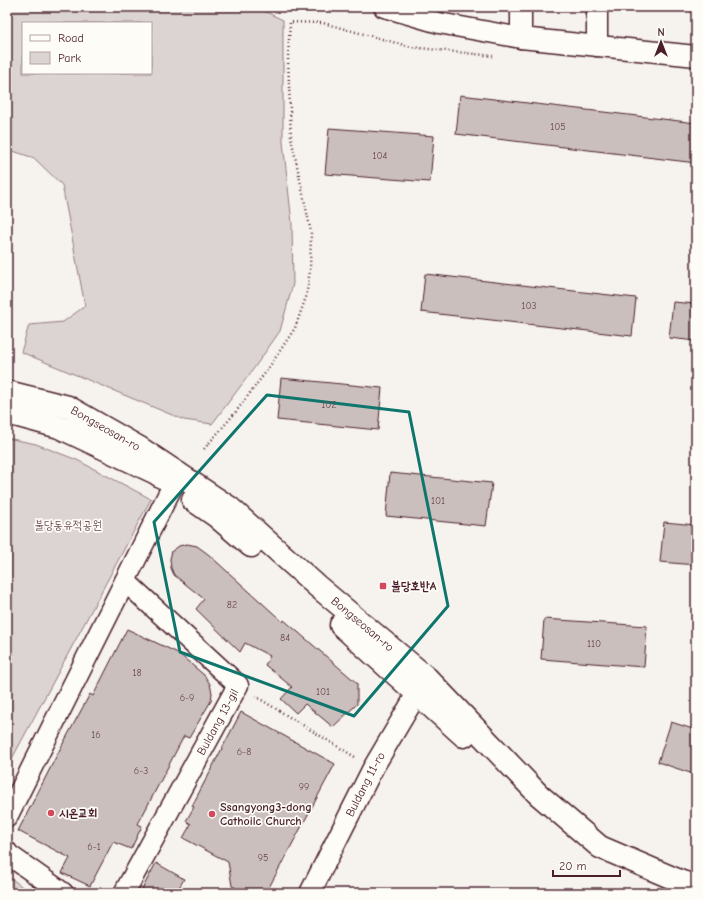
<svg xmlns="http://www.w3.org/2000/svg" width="703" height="900" viewBox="0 0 703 900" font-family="'Comic Neue','Poor Story',sans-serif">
  <rect width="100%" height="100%" fill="#f6f3ef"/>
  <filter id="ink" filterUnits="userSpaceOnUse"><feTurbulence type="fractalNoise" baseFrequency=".025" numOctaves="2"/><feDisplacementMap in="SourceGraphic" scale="8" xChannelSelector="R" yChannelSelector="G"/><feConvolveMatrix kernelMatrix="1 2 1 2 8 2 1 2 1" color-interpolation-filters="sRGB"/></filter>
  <g filter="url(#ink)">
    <path fill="#dcd4d2" stroke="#937a7e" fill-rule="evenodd" d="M 7,7 L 265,7 L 264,11 L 283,20 L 283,142 L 292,223 L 293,284 L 280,331 L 252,371 L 212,424 L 184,420 L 21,352 L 29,325 L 63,322 L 85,306 L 62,185 L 34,158 L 7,149 ZM 23,23 L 151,23 L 151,73 L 23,73 Z
      M 7,438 L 36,444 L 77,460 L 151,499 L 7,768 Z
      M 7,875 L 30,893 L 7,893 Z"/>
    <path fill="#cbbfbe" stroke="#4a1f2b" d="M 460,95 L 696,123 L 696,163 L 456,134 Z
      M 329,128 L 434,136 L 430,182 L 325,174 Z
      M 425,274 L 636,298 L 632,336 L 421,312 Z
      M 673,302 L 696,304 L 696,341 L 669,338 Z
      M 281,378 L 382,388 L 378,430 L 277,420 Z
      M 390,473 L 492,483 L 486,526 L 386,516 Z
      M 664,522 L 696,525 L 696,565 L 660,562 Z
      M 187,544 L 197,546 L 208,554 L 283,622 L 284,620 L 357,683 L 357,704 L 333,727 L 305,704 L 296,713 L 281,699 L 292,687 L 265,665 L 270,656 L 245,643 L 240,652 L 196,609 L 204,599 L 174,575 L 171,568 L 170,559 L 172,551 L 179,546 Z
      M 544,619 L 647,626 L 644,667 L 541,659 Z
      M 127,629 L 178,653 L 204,675 L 210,684 L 212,693 L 211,701 L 189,738 L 184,736 L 138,824 L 142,826 L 131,849 L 113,842 L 90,886 L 62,873 L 70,858 L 18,831 L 59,751 L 90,694 L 93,696 Z
      M 241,712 L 335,764 L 266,893 L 246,893 L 232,886 L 228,862 L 183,838 L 191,824 L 186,821 L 194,807 L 192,806 Z
      M 671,722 L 696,730 L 696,775 L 658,762 Z
      M 156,863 L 184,879 L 176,893 L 140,893 Z"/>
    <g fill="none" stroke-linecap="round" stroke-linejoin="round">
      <defs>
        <g id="minor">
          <path d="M 384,7 L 439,23 L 521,38 L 696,56"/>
          <path d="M 521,38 L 521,7"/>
          <path d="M 597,46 L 597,7"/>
          <path d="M 7,817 L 179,473"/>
          <path d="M 7,852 L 9,855 L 63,893"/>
          <path id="s1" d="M 124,893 L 238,685 L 125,581"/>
          <path id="s2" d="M 310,893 L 373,768 L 425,680"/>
        </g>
        <g id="tertiary">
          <path id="s3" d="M 7,392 L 68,407 L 138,447 L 230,508 L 317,586 L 427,678 L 539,795 L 600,847 L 682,882 L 696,886"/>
          <path d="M 7,413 L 59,427 L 156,473 L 162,477"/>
          <path d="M 193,500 L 216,516 L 251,546"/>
          <path d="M 341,625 L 464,736"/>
        </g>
      </defs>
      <use href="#minor" stroke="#4a1f2b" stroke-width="23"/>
      <use href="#tertiary" stroke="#4a1f2b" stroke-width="25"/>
      <path stroke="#4a1f2b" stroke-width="2.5" stroke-dasharray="1 3" stroke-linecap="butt" d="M 204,449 L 235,413 L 268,369 L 295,328 L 306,297 L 310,270 L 311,232 L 291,137 L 288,57 L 290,22 L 323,23 L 411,47 L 493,56
        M 255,696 L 355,757
        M 608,893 L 611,887"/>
      <use href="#minor" stroke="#fdfcf7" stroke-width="20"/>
      <use href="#tertiary" stroke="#fdfcf7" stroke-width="22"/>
    </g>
  </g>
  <path fill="none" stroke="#0f766e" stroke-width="3" stroke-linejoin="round" d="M 267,395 L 409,412 L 448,606 L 354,716 L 180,652 L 154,522 Z"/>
  <g fill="#d1495b" stroke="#fdfcf7" stroke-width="1.5">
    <rect x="379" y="582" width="8" height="8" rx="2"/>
    <circle cx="51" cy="813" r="4"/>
    <circle cx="212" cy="814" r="4"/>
  </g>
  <g text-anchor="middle" stroke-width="3.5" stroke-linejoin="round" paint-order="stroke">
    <g font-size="10" fill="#6a4750">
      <text x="558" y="130">105</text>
      <text x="380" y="159">104</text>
      <text x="529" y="309">103</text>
      <text x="329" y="408">102</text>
      <text x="438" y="504">101</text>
      <text x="232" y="608">82</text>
      <text x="285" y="641">84</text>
      <text x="594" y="647">110</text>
      <text x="137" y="676">18</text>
      <text x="323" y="695">101</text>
      <text x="187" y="701">6-9</text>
      <text x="96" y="738">16</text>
      <text x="244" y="755">6-8</text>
      <text x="141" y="774">6-3</text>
      <text x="304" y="790">99</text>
      <text x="94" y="850">6-1</text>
      <text x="263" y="861">95</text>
    </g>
    <g font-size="12" fill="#4a1f2b" stroke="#fdfcf7">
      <text dy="4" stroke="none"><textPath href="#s3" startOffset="106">Bongseosan-ro</textPath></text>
      <text dy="4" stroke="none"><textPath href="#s3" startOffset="430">Bongseosan-ro</textPath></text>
      <text dy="4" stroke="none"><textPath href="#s1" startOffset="195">Buldang 13-gil</textPath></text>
      <text dy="4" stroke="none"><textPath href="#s2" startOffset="122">Buldang 11-ro</textPath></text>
    </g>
    <g font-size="12" fill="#6e4c55" stroke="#fdfcf7">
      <text x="68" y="529">불당동유적공원</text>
    </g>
    <g font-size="12" font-weight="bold" fill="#4a1f2b" stroke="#fdfcf7" text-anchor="start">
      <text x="391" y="590">불당호반A</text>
      <text x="220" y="811">Ssangyong3-dong<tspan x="220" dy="14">Cathoilc Church</tspan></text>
      <text x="59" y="817">시온교회</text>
    </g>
  </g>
  <rect width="703" height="900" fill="none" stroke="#fdfcf7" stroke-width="24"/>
  <rect x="12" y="12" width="679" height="876" fill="none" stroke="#4a1f2b" stroke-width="1.5" filter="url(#ink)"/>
  <rect x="22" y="22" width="130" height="52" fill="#fdfcf7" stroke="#b5a4a5"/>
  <rect x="30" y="35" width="20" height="6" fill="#fdfcf7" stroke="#b5a4a5"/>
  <text x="58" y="42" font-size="12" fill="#4a1f2b">Road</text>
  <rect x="30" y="52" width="20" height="12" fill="#dcd4d2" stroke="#b5a4a5"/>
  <text x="58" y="62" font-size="12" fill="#4a1f2b">Park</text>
  <g transform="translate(661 42)" stroke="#fdfcf7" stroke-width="3" paint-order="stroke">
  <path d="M0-3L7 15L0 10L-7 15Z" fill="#4a1f2b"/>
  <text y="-6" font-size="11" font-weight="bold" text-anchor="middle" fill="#4a1f2b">N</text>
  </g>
  <path d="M553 870v6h67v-6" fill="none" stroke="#4a1f2b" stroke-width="2"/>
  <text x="559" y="870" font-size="12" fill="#4a1f2b" stroke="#fdfcf7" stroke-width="3" paint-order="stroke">20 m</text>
</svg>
